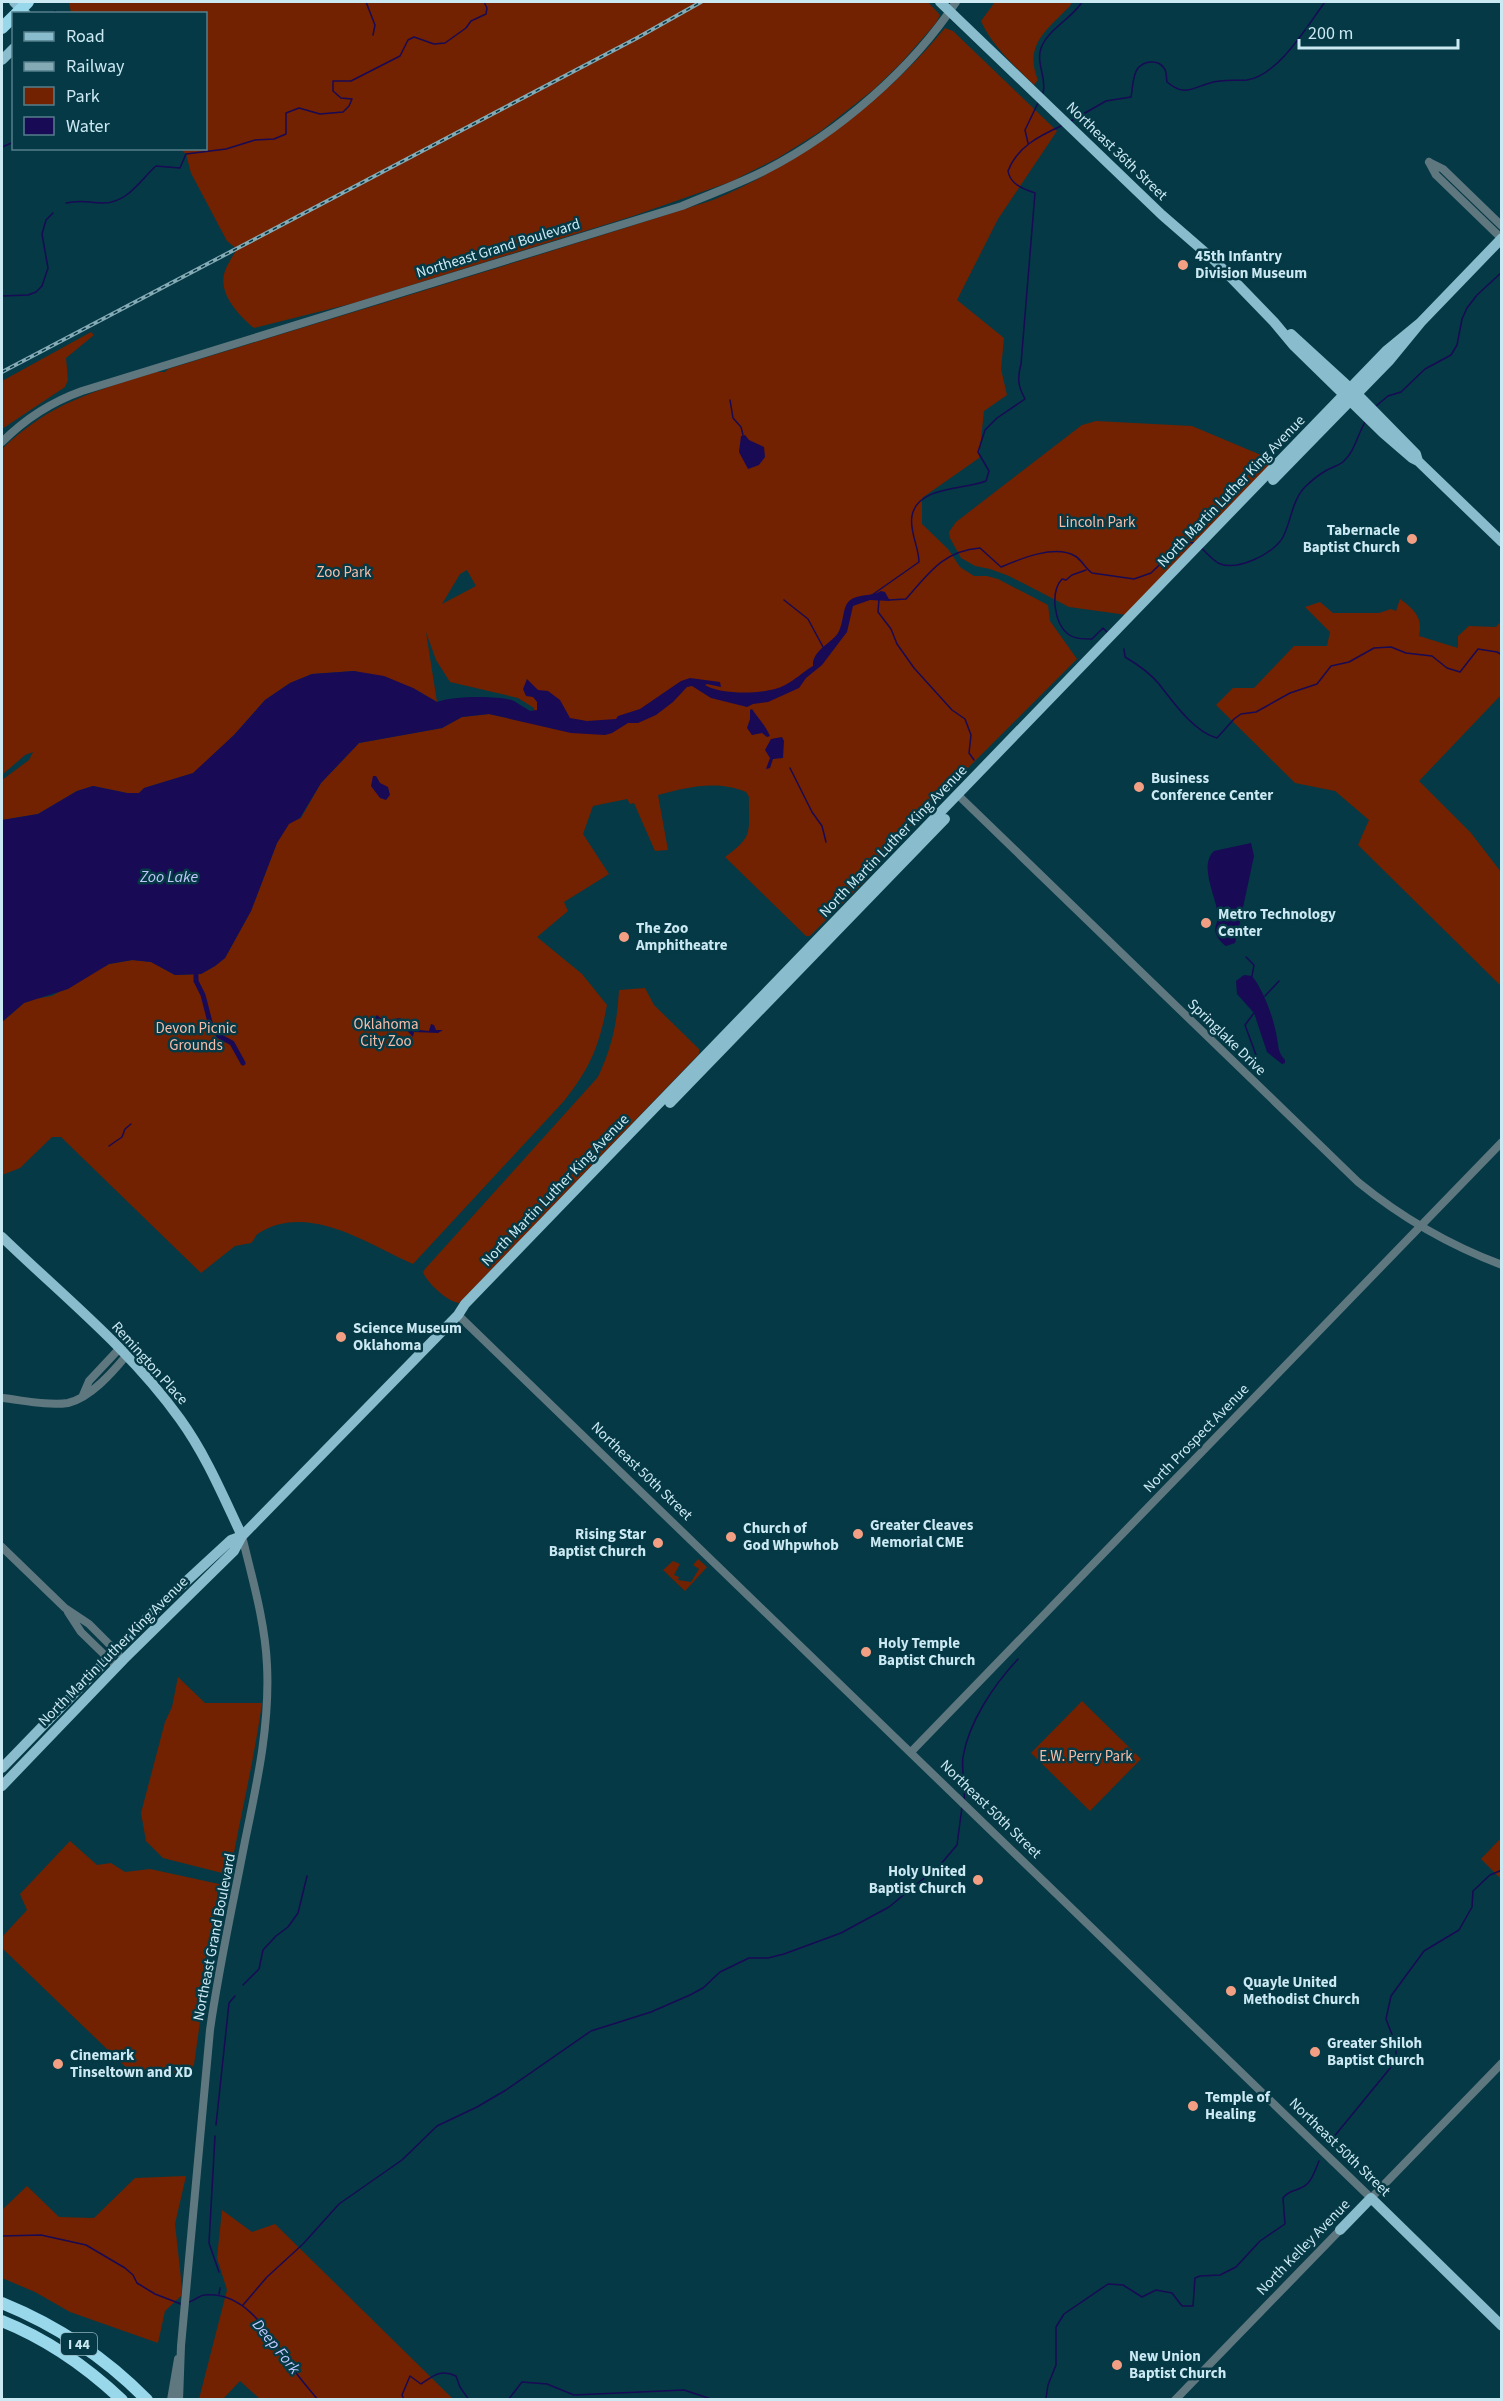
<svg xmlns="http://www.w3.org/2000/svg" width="1503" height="2401" viewBox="0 0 1503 2401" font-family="'Source Sans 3',sans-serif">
  <rect width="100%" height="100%" fill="#053945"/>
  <path fill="#722200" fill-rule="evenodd" d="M 69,2 L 928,2 L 940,15 L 936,23 L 901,63 L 873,90 L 821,131 L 778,158 L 730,182 L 633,216 L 354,303 L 254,328 C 239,315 217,293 225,271 C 228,263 233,256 237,249 L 227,241 L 191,173 L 186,154 L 180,149 L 206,148 L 206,14 L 71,13 Z
    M 995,2 L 1072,2 L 1070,6 C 1048,29 1023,45 1038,80 L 1034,85 C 1015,66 992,46 981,21 Z
    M 945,28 L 953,31 L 1057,131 L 998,219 L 957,300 L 1004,338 L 1001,369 L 1007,395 L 984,411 L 979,458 L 922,498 L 922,524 L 948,549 L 960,567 L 974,576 L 987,576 L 998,579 L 1048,605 L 1050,621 L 1077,659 L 884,852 L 867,879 L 810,936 L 806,936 L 725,857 C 755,835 748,832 749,797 L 746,792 C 716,780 688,787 658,795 L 668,850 L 655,851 L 634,803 L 630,804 L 627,799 L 593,806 L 583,834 L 609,874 L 564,902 L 568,911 L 537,937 L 582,974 L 607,1005 C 599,1047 590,1068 564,1101 L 413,1264 C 368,1244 308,1202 259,1233 C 255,1235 255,1239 251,1243 L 235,1246 L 201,1273 L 61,1137 L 52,1137 L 20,1168 L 2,1175 L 2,1022 L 24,1003 L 34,999 L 52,996 L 109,964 L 133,960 L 151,962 L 175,975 L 201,974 L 215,966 L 225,958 L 251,911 L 277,843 L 289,823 L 301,818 L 321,783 L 359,743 L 442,728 L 462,717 L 489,714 L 535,724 L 534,708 L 518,698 L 450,682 L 436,660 L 426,632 L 437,702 L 413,688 L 354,671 L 312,674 L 290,683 L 265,700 L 234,735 L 194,773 L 144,788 L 139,793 L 127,793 L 93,786 L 77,791 L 38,814 L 2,820 L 2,780 L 29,760 L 33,752 L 25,755 L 2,775 L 2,449 C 51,402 93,392 156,372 L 165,372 L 168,369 C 350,313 532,258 713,200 C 803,162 883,103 945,28 ZM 467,570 L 476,586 L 442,604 L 460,574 Z
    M 91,332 L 94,335 L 66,358 L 68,380 L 65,387 L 2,429 L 2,381 Z
    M 1096,421 L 1192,426 L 1268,458 L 1272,463 L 1127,615 L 1069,607 L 1009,576 L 990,569 L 975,566 L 961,558 L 950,538 L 949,532 L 956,522 L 1082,425 Z
    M 1400,599 C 1415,610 1423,618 1419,636 L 1458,648 L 1458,636 L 1469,626 L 1496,627 L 1501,621 L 1501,695 L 1419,781 L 1471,833 L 1501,872 L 1501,986 L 1358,845 L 1369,820 L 1335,791 L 1295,783 L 1216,705 L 1233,688 L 1254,688 L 1294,646 L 1327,646 L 1330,632 L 1305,607 L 1320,602 L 1333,613 L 1379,613 L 1391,609 L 1396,611 Z
    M 645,988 L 654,1005 L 699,1049 L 699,1054 L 459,1303 C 448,1302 427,1283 423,1272 L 425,1269 L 598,1077 C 612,1047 617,1024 619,990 Z
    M 698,1559 L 707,1567 L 685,1591 L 663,1570 L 673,1561 L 680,1564 L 674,1575 L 679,1577 L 678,1580 L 691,1582 L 699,1569 L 693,1565 Z
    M 178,1677 L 205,1703 L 262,1703 C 254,1761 240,1817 230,1875 L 163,1858 L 146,1841 L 141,1813 L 165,1722 L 172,1707 Z
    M 1082,1701 L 1141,1759 L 1090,1811 L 1031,1753 Z
    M 1501,1838 L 1501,1879 L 1481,1859 Z
    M 70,1841 L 97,1865 L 111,1863 L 125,1872 L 150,1869 L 219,1884 L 194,2065 C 185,2082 171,2074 156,2074 C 150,2074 143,2076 136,2077 L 2,1948 L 2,1937 L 27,1910 L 20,1894 Z
    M 186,2176 L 175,2224 L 182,2288 L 181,2296 L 165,2311 L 158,2343 L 70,2312 L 35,2292 L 2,2278 L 2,2210 L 27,2186 L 59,2217 L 94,2218 L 135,2178 Z
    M 222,2210 L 252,2232 L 275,2224 L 453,2399 L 260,2399 L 240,2381 L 223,2399 L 199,2399 L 227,2290 L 217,2258 Z"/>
  <path fill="#180a55" d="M 745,435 L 749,440 L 764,447 L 765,457 L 759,465 L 748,469 L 739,452 L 741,436 Z
    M 881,591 L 885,592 L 890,601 L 870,600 L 853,606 L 847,632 L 822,665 L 806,678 L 799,688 L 768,702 L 753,704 L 747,707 L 711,698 L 692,686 L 687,687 L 673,702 L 656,715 L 638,723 L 628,723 L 612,733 L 605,735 L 571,733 L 489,714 L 462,717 L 442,728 L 359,743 L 321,783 L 300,818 L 289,824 L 277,843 L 251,911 L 225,958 L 215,966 L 201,974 L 175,975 L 151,962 L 132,960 L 109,964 L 68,989 L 24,1003 L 2,1022 L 2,820 L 38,814 L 77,791 L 93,786 L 127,793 L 139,793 L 144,788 L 193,773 L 234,735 L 265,700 L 290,683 L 312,674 L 354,671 L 384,676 L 413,688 L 437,702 C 452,696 499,695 514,701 C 519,704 525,708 530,711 L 537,710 L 537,702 L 533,697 L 526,696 L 523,689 L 527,679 L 538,690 L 548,691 L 560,700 L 570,718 L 587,721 L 616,719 L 618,716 L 640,709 L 681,681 L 690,678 L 720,682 L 721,687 L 707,684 L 705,685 C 720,695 768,695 785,685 C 795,680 803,672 813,666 C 812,650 831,644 838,633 C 844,623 842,608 849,601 C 858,593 872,597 881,591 Z
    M 752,709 C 758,718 765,725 770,736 L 767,737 L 762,733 L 752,735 L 747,728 L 750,719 L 750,710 Z
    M 782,737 L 784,741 L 783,758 L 773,759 L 770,768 L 766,769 L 770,758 L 765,750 L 771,739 Z
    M 373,776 L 376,776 L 380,783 L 388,787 L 390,795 L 386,800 L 380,798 L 371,786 Z
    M 1251,843 L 1254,856 L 1238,931 L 1235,943 L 1226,946 C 1221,943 1216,936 1215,930 C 1215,926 1218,921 1218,916 C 1217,898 1198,866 1214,851 Z
    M 1244,975 L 1252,976 C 1264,991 1274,1019 1277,1038 C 1279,1049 1278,1052 1285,1060 L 1285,1063 L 1282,1064 L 1267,1052 L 1254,1013 L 1237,994 L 1236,981 Z
    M 377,1015 L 384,1021 L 400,1018 L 406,1023 L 412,1021 L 420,1030 L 429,1031 L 431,1024 L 434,1025 L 436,1030 L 443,1030 L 438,1033 L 414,1032 L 413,1037 L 397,1020 L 382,1023 L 374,1018 Z"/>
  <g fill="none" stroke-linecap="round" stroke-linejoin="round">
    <path stroke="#180a55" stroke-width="1.5" d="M 366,2 L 375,25 L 373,35
      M 55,11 L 55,14
      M 1043,93 C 1047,78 1037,66 1040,52 C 1044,31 1072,19 1082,2
      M 1071,121 L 1106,101 L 1131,97 C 1133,88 1132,76 1138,68 C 1144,61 1158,59 1164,68 C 1167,71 1166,77 1167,82 C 1185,97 1192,88 1210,83 C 1222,79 1234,81 1247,80 C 1279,75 1307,26 1325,2
      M 1028,143 L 1025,130 L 1038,103
      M 2,147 L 14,142
      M 66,203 C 82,199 88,203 103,203 C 128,203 140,180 156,166 L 180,168 L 186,154 L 226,149 L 255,140 L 274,139 L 286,134 L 286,113 L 299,108 L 320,114 L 343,112 L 349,106 L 352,99 L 341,98 L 333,91 L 333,81 L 351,81 L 400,56 L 408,40 L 414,37 L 434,44 L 445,43 L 466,28 L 471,21 L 486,14 L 487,8 L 484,2
      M 2,296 L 28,295 L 36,292 L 42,286 L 48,268 L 42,234 L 46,220 L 53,213
      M 730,400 L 733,418 L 741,427 L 743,435
      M 1376,406 L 1388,396 L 1401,392 L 1425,369 L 1451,355 L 1457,345 L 1462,319 L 1467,308 L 1477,295 L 1502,272
      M 1201,548 C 1206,552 1212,559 1218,563 C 1236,572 1274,554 1283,537 C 1291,522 1292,500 1305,487 C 1311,481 1320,474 1327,470 C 1332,467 1338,466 1343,462 C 1355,451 1357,436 1365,422
      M 1086,570 L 1072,575 L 1066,580 L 1062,579 C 1050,592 1054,623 1068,634 C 1074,639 1084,639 1092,639 L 1103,628 L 1107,632
      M 872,595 L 919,562 C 919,547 909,531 912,516 C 917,486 964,490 986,481 L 989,471 L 978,452 L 985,430 L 997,418 L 1025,399 C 1018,386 1017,379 1021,364 L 1035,193 C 1023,189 1010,184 1008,171 C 1017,147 1039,136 1061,126
      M 879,599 L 878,612 L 891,629 L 897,644 L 914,668 L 952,710 L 965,719 L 971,735 L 969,753 L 974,760
      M 784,600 L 808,619 L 823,647
      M 889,600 L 906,599 C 929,573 943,551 980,548 L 1001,567 C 1020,559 1055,544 1075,556 C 1082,560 1085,568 1092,573 L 1134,579 L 1151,573 L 1183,542 L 1195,543
      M 1124,649 L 1125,657 C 1137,664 1150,673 1159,684 C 1173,702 1194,732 1217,738 L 1234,719 L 1241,714 L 1256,712 L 1290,693 L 1317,684 L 1331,666 L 1349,662 L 1374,648 L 1391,647 L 1406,653 L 1432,656 L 1447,668 L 1460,672 L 1478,649 L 1497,652 L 1502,655
      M 790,768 L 812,812 L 822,826 L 826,842
      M 1246,957 L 1254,965 L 1252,976
      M 1265,996 L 1279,981
      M 1254,1013 L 1245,1025 L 1256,1055
      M 109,1146 L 122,1137 L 125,1129 L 131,1124
      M 964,1800 C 966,1786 961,1771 963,1757 C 969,1721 994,1685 1018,1659
      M 243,1985 L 259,1969 L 263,1950 L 276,1936 L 288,1927 L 298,1913 L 307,1876
      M 216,2125 L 229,2003 L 235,1996
      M 215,2136 L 209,2243 L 219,2272
      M 1328,2144 L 1396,2061 L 1396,2045 L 1386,2019 L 1391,1996 L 1424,1951 L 1459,1930 L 1472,1907 L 1473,1891 L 1490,1875 L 1502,1870
      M 2,2236 L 41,2235 L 86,2245 L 125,2268 L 133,2275 L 137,2283 L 155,2294 L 181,2304
      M 219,2294 L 220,2288
      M 189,2302 C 195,2301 199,2295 205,2295 C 249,2291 273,2341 294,2370 C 301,2380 310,2390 318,2400
      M 243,2305 L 267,2277 L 303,2244 L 339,2204 L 402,2160 L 437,2126 L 477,2107 L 506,2090 L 591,2031 L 651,2012 L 690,1995 L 703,1988 L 720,1972 L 749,1958 L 768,1958 L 784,1954 L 841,1933 L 889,1907 L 940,1865 L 957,1845 L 962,1807
      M 1046,2398 L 1048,2385 L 1056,2365 L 1056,2327 L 1064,2314 L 1108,2284 L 1123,2285 L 1142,2297 L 1156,2290 L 1172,2293 L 1182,2306 L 1193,2306 L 1195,2278 L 1200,2276 L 1220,2275 L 1236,2267 L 1260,2241 L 1285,2224 L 1283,2198 C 1290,2188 1300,2192 1308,2183 C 1313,2178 1316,2168 1319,2161
      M 404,2400 L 402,2395 L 410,2376 L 421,2384 C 434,2375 441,2369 456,2376 L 460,2387 L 469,2400
      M 508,2400 L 522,2382 L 547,2384 L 574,2395 L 684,2390 L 714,2400"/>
    <path stroke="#180a55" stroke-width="5" d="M 196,975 L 196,981 L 203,995 L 211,1026 L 219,1036 L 232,1043 L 243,1063"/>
    <path stroke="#5f7880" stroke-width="8" d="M 1429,162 L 1436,175 L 1501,238
      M 1429,162 L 1443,169 L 1502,226
      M 2,442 C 25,419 51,402 82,391 L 682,206 C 710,194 739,184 766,170 C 838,133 912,69 956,2
      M 958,795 L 1358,1182 C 1402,1218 1449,1245 1502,1265
      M 458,1315 L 1371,2198 L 1502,2063
      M 83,1395 L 89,1381 L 119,1349
      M 2,1398 C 22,1400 47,1406 68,1403 C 90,1398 112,1373 126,1356
      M 2,1547 L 65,1608 L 89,1624 L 118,1653
      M 68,1612 L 81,1632 L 117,1667
      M 911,1752 L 1502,1142
      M 171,2400 L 178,2359
      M 179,2400 L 181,2346 L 210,2030 C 219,1966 233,1904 245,1841 C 257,1783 270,1725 267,1665 C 265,1621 252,1578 242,1536
      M 1175,2400 L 1340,2230"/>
    <path stroke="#89bccc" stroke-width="10" d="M 14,2 L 26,14
      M 940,2 L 1162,215 L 1215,261 L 1274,322 L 1294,346 L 1383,433 L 1412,458 L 1418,461
      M 2,60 L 14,48
      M 1291,334 L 1362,399 L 1416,454 L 1418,461 L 1502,542
      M 1273,480 L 1389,361 L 1421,322 L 1502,238
      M 670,1103 L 945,819
      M 2,1237 C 62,1295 131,1350 180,1419 C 206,1455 223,1496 242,1536
      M 2,1768 L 154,1611 L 231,1540 L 242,1536
      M 2,1786 L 124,1659 L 234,1551 L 242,1536 L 458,1315 L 465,1304 L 1387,350 L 1421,322
      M 1340,2230 L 1371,2198 L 1502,2326"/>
    <path stroke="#99d7eb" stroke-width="12" d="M 2,28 L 14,16
      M 2,2303 C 56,2325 106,2358 147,2400
      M 2,2321 C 47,2339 87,2367 122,2400"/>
    <defs>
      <path id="rail" d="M 2,372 L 637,38 L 701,2"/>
    </defs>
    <use href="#rail" stroke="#84aab5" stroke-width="4"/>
    <use href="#rail" stroke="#053945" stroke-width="1.5" stroke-dasharray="4.5" stroke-linecap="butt"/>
    <path stroke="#99d7eb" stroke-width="12" d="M 16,14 L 28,2"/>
  </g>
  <g fill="#f39f83" stroke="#053945" stroke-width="2">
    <circle cx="1183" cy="265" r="6"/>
    <circle cx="1412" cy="539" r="6"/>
    <circle cx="1139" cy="787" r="6"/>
    <circle cx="1206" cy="923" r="6"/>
    <circle cx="624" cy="937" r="6"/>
    <circle cx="341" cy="1337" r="6"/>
    <circle cx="858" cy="1534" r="6"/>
    <circle cx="731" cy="1537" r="6"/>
    <circle cx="658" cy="1543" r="6"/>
    <circle cx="866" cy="1652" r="6"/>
    <circle cx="978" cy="1880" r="6"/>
    <circle cx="1231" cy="1991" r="6"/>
    <circle cx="1315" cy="2052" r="6"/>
    <circle cx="58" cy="2064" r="6"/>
    <circle cx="1193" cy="2106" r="6"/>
    <circle cx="1117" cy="2365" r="6"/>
  </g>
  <g text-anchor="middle" stroke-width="5" stroke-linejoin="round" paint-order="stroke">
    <rect fill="#053945" stroke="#90b4bf" stroke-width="1.5" x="61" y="2333" width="36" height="22" rx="4.5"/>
    <g font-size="14" font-weight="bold" fill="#cbe9f3">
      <text x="79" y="2349">I 44</text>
    </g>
    <g font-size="15" fill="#cbe9f3" stroke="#053945">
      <text transform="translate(1117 151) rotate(44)" y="5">Northeast 36th Street</text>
      <text transform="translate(498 248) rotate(-17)" y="5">Northeast Grand Boulevard</text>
      <text transform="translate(1231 491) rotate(-46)" y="5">North Martin Luther King Avenue</text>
      <text transform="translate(893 841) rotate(-46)" y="5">North Martin Luther King Avenue</text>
      <text transform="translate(1227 1037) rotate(44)" y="5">Springlake Drive</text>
      <text transform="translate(555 1190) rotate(-46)" y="5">North Martin Luther King Avenue</text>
      <text transform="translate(150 1363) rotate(48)" y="5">Remington Place</text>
      <text transform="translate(1196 1438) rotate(-46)" y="5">North Prospect Avenue</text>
      <text transform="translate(642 1471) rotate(44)" y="5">Northeast 50th Street</text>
      <text transform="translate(113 1651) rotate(-45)" y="5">North Martin Luther King Avenue</text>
      <text transform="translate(991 1809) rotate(44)" y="5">Northeast 50th Street</text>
      <text transform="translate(214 1937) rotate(-79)" y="5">Northeast Grand Boulevard</text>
      <text transform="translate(1340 2147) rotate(44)" y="5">Northeast 50th Street</text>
      <text transform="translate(1303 2247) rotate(-46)" y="5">North Kelley Avenue</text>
    </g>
    <g font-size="15" font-weight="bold" fill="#cbe9f3" stroke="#053945" text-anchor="start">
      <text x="1195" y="261">45th Infantry<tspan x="1195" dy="17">Division Museum</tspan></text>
      <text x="1400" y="535" text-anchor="end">Tabernacle<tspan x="1400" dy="17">Baptist Church</tspan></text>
      <text x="1151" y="783">Business<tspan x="1151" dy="17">Conference Center</tspan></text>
      <text x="1218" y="919">Metro Technology<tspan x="1218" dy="17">Center</tspan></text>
      <text x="636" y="933">The Zoo<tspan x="636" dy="17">Amphitheatre</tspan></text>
      <text x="353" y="1333">Science Museum<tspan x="353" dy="17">Oklahoma</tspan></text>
      <text x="870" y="1530">Greater Cleaves<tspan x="870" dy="17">Memorial CME</tspan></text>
      <text x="743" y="1533">Church of<tspan x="743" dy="17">God Whpwhob</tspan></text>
      <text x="646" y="1539" text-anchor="end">Rising Star<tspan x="646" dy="17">Baptist Church</tspan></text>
      <text x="878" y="1648">Holy Temple<tspan x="878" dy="17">Baptist Church</tspan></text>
      <text x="966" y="1876" text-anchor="end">Holy United<tspan x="966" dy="17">Baptist Church</tspan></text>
      <text x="1243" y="1987">Quayle United<tspan x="1243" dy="17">Methodist Church</tspan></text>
      <text x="1327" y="2048">Greater Shiloh<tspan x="1327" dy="17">Baptist Church</tspan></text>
      <text x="70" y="2060">Cinemark<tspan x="70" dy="17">Tinseltown and XD</tspan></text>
      <text x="1205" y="2102">Temple of<tspan x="1205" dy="17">Healing</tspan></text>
      <text x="1129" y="2361">New Union<tspan x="1129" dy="17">Baptist Church</tspan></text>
    </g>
    <g font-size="15" fill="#f7bca8" stroke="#053945">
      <text x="1097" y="527">Lincoln Park</text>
      <text x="344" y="577">Zoo Park</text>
      <text x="386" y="1029">Oklahoma<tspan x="386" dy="17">City Zoo</tspan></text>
      <text x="196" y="1033">Devon Picnic<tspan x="196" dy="17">Grounds</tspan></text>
      <text x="1086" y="1761">E.W. Perry Park</text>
    </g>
    <g font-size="16" font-style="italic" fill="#c2c8fd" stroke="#053945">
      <text x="169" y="882">Zoo Lake</text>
      <text transform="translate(277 2346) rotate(51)" y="6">Deep Fork</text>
    </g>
  </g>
  <rect width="1503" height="2401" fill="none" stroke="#cbe9f3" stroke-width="6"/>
  <rect x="12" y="12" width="195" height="138" fill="#053945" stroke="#547f8b" stroke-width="1.5"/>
  <rect x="24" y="32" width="30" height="9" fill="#89bccc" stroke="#547f8b" stroke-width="1.5"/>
  <text x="66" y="42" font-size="18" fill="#cbe9f3">Road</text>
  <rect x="24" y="62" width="30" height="9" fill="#84aab5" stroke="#547f8b" stroke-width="1.5"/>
  <text x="66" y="72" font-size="18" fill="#cbe9f3">Railway</text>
  <rect x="24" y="87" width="30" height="18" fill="#722200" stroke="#547f8b" stroke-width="1.5"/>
  <text x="66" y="102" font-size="18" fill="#cbe9f3">Park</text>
  <rect x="24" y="117" width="30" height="18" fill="#180a55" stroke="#547f8b" stroke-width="1.5"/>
  <text x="66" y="132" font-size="18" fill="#cbe9f3">Water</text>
  <path d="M1299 39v9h159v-9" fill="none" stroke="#cbe9f3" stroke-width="3"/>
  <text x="1308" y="39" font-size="18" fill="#cbe9f3" stroke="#053945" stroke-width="4.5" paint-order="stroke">200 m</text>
</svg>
